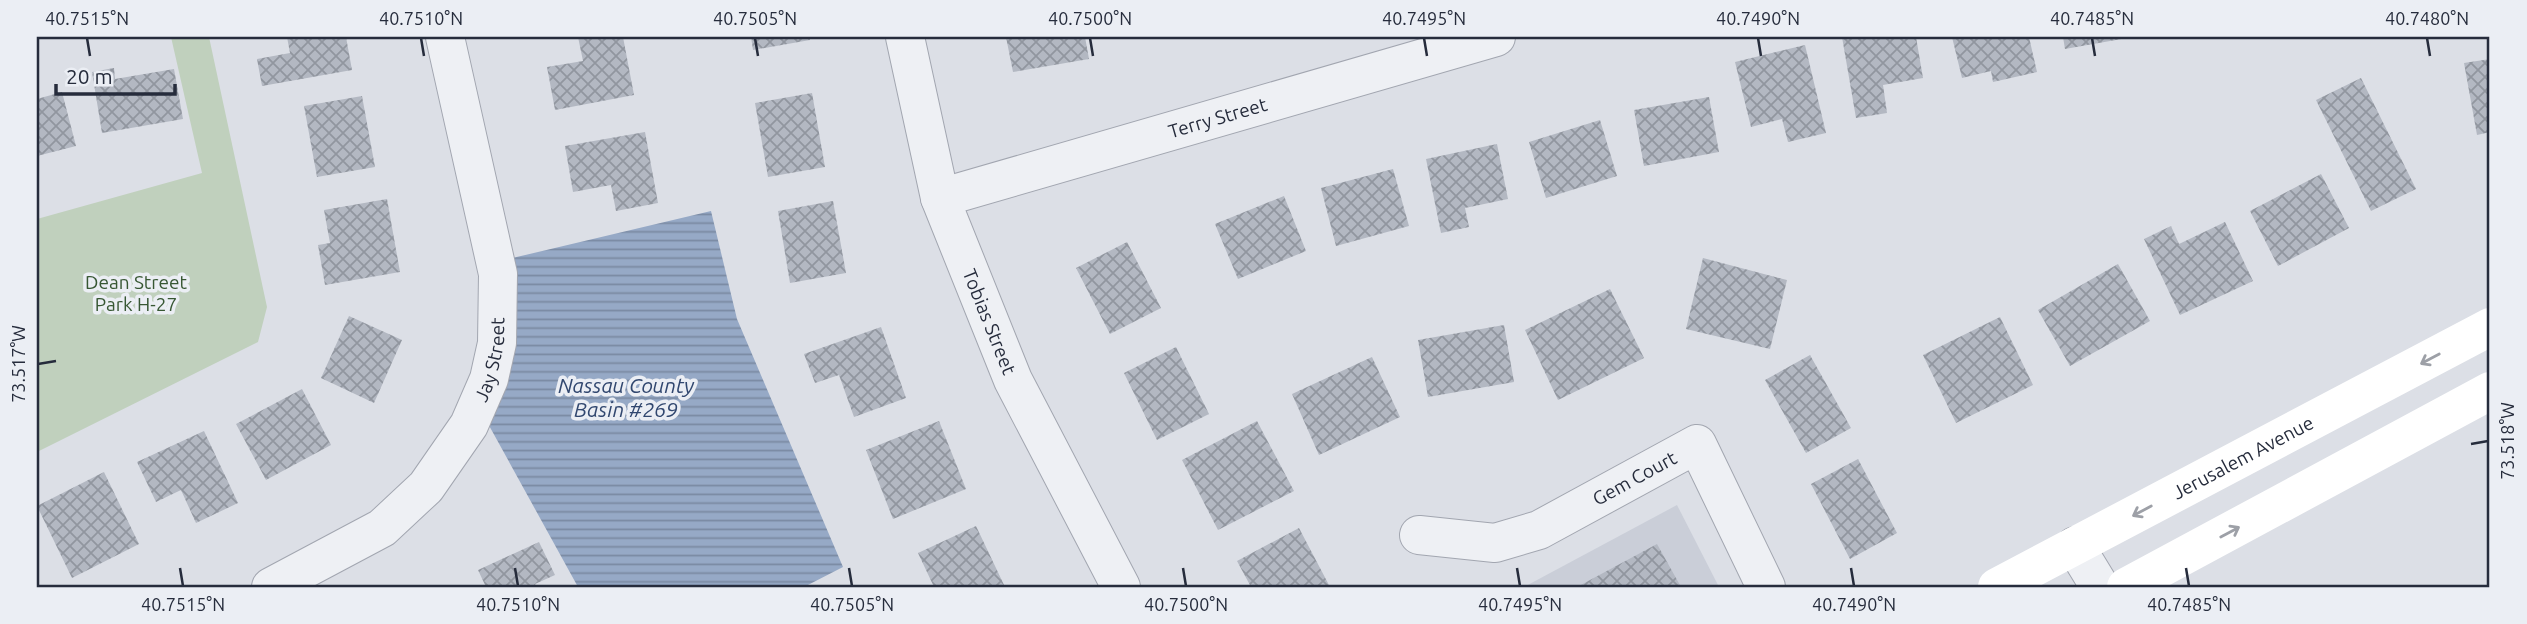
<svg xmlns="http://www.w3.org/2000/svg" width="2527" height="624" viewBox="0 0 2527 624" font-family="Ubuntu,sans-serif">
  <defs>
    <pattern id="water-rules" width="6" height="5" patternUnits="userSpaceOnUse" patternTransform="scale(1.75)"><rect width="6" height="5" fill="#96a9c6"/><path d="M0 2.5h6" fill="none" stroke="#7a8aa2"/></pattern>
    <pattern id="building-cross-hatch" width="8" height="8" patternUnits="userSpaceOnUse" patternTransform="scale(1.75)"><rect width="8" height="8" fill="#b3b8c2"/><path d="M0 0l8 8M0 8l8-8" fill="none" stroke="#91969f"/></pattern>
  </defs>
  <rect width="100%" height="100%" fill="#dcdfe6"/>
  <path fill="#caced8" d="M 1677,505 L 1719,587 L 1524,587 Z"/>
  <path fill="#c0d0bd" d="M 171,37 L 209,37 L 267,307 L 258,342 L 37,452 L 37,219 L 202,173 Z"/>
  <path fill="url(#water-rules)" d="M 711,211 L 737,319 L 843,567 L 804,587 L 578,587 L 481,411 L 500,261 Z"/>
  <path fill="url(#building-cross-hatch)" d="M 287,37 L 346,37 L 352,70 L 262,86 L 257,59 L 290,53 Z
    M 578,37 L 623,37 L 634,95 L 555,110 L 547,67 L 583,61 Z
    M 751,37 L 809,37 L 810,40 L 753,50 Z
    M 1006,37 L 1085,37 L 1089,59 L 1013,72 Z
    M 1842,37 L 1916,37 L 1923,78 L 1883,85 L 1887,113 L 1856,118 Z
    M 1952,37 L 2029,37 L 2037,72 L 1993,82 L 1991,71 L 1962,78 Z
    M 2063,37 L 2127,37 L 2127,38 L 2065,49 Z
    M 1805,45 L 1826,133 L 1788,142 L 1782,119 L 1751,127 L 1735,62 Z
    M 2490,59 L 2490,132 L 2477,135 L 2464,63 Z
    M 114,68 L 115,79 L 174,69 L 183,119 L 102,133 L 92,72 Z
    M 2361,78 L 2416,189 L 2371,211 L 2316,100 Z
    M 62,92 L 76,146 L 37,156 L 37,99 Z
    M 812,93 L 825,167 L 768,177 L 755,103 Z
    M 362,96 L 375,167 L 317,177 L 304,106 Z
    M 1709,97 L 1719,152 L 1644,166 L 1634,110 Z
    M 1600,120 L 1617,176 L 1546,198 L 1529,142 Z
    M 645,132 L 658,203 L 616,211 L 611,185 L 573,192 L 565,146 Z
    M 1497,144 L 1508,199 L 1465,208 L 1469,227 L 1441,233 L 1426,159 Z
    M 1393,169 L 1409,226 L 1336,246 L 1321,188 Z
    M 2321,174 L 2349,228 L 2278,266 L 2250,211 Z
    M 1284,196 L 1306,251 L 1238,279 L 1215,224 Z
    M 387,199 L 400,272 L 325,285 L 318,245 L 330,243 L 324,210 Z
    M 833,201 L 846,273 L 790,283 L 778,211 Z
    M 2225,222 L 2253,281 L 2180,315 L 2144,239 L 2171,226 L 2179,244 Z
    M 1127,242 L 1161,308 L 1110,334 L 1076,268 Z
    M 1703,258 L 1787,280 L 1770,349 L 1686,329 Z
    M 2118,264 L 2150,321 L 2070,366 L 2038,310 Z
    M 1610,289 L 1644,358 L 1558,400 L 1525,330 Z
    M 349,316 L 402,340 L 374,403 L 321,378 Z
    M 2000,317 L 2033,385 L 1956,423 L 1923,355 Z
    M 1504,325 L 1514,382 L 1428,397 L 1418,340 Z
    M 881,327 L 906,398 L 854,417 L 839,375 L 815,383 L 804,354 Z
    M 1176,347 L 1209,414 L 1157,440 L 1124,373 Z
    M 1810,355 L 1851,428 L 1806,453 L 1765,380 Z
    M 1372,357 L 1400,417 L 1319,455 L 1292,394 Z
    M 302,389 L 331,445 L 266,480 L 236,424 Z
    M 939,421 L 966,489 L 893,519 L 866,450 Z
    M 1257,421 L 1294,491 L 1218,530 L 1182,460 Z
    M 204,431 L 238,503 L 196,523 L 181,490 L 156,502 L 137,462 Z
    M 1858,459 L 1897,533 L 1850,559 L 1811,484 Z
    M 104,472 L 139,544 L 72,578 L 37,506 Z
    M 976,526 L 1005,587 L 934,587 L 918,553 Z
    M 1299,528 L 1330,587 L 1251,587 L 1237,561 Z
    M 539,542 L 555,575 L 535,584 L 537,587 L 486,587 L 478,570 Z
    M 1657,544 L 1681,587 L 1577,587 Z"/>
  <g fill="none" stroke-linecap="round" stroke-linejoin="round">
    <defs>
      <g id="minor">
        <path id="s1" d="M 905,37 L 940,198 L 1013,380 L 1121,587"/>
        <path id="s2" d="M 940,198 L 1496,37"/>
        <path id="s3" d="M 1419,535 L 1495,543 L 1539,530 L 1697,444 L 1766,587"/>
        <path d="M 2075,546 L 2100,587"/>
        <path id="s4" d="M 271,587 L 382,528 L 426,487 L 469,425 L 489,379 L 497,343 L 498,274 L 445,37"/>
      </g>
    </defs>
    <use href="#minor" stroke="#a2a6b0" stroke-width="40"/>
    <use href="#minor" stroke="#eef0f4" stroke-width="38"/>
    <g stroke="#fff" stroke-width="38">
      <path id="s5" d="M 1997,587 L 2490,327"/>
      <path d="M 2126,587 L 2490,391"/>
    </g>
  </g>
  <defs><path id="oneway-shaft" d="M-6 0H5M1.5-3L5.5 0L1.5 3" fill="none" stroke-width="1.6" stroke-linecap="round" stroke-linejoin="round" transform="scale(1.75)"/></defs>
  <g stroke="#9da0a7">
    <use href="#oneway-shaft" transform="translate(2430 359) rotate(152)"/>
    <use href="#oneway-shaft" transform="translate(2142 511) rotate(152)"/>
    <use href="#oneway-shaft" transform="translate(2230 532) rotate(-28)"/>
  </g>
  <path fill="none" stroke="#262c3c" stroke-width="2.5" d="M 87,38 L 90,56M 421,38 L 424,56M 755,38 L 758,56M 1090,38 L 1093,56M 1424,38 L 1427,56M 1758,38 L 1761,56M 2092,38 L 2095,56M 2427,38 L 2430,56M 38,364 L 56,361M 2471,444 L 2488,441M 180,568 L 183,586M 515,568 L 518,586M 849,568 L 852,586M 1183,568 L 1186,586M 1517,568 L 1520,586M 1851,568 L 1854,586M 2186,568 L 2189,586"/>
  <g text-anchor="middle" stroke-width="7" stroke-linejoin="round" paint-order="stroke">
    <g font-size="19" fill="#262c3c" stroke="#ebeef4">
      <text dy="7" stroke="none"><textPath href="#s2" startOffset="289">Terry Street</textPath></text>
      <text dy="7" stroke="none"><textPath href="#s1" startOffset="298">Tobias Street</textPath></text>
      <text dy="7" stroke="none"><textPath href="#s4" startOffset="331">Jay Street</textPath></text>
      <text dy="7" stroke="none"><textPath href="#s5" startOffset="278">Jerusalem Avenue</textPath></text>
      <text dy="7" stroke="none"><textPath href="#s3" startOffset="231">Gem Court</textPath></text>
    </g>
    <g font-size="19" fill="#375733" stroke="#ebeef4">
      <text x="136" y="289">Dean Street<tspan x="136" dy="22">Park H-27</tspan></text>
    </g>
    <g font-size="21" font-style="italic" fill="#31476f" stroke="#ebeef4">
      <text x="626" y="393">Nassau County<tspan x="626" dy="24">Basin #269</tspan></text>
    </g>
  </g>
  <rect width="2527" height="624" fill="none" stroke="#ebeef4" stroke-width="77"/>
  <path d="M56 84v10h119v-10" fill="none" stroke="#262c3c" stroke-width="3.5"/>
  <text x="66" y="84" font-size="21" fill="#262c3c" stroke="#ebeef4" stroke-width="5" paint-order="stroke">20 m</text>
  <rect x="38" y="38" width="2450" height="548" fill="none" stroke="#262c3c" stroke-width="2.5"/>
  <g font-size="18" text-anchor="middle" fill="#262c3c">
    <text x="87" y="25">40.7515°N</text>
    <text x="421" y="25">40.7510°N</text>
    <text x="755" y="25">40.7505°N</text>
    <text x="1090" y="25">40.7500°N</text>
    <text x="1424" y="25">40.7495°N</text>
    <text x="1758" y="25">40.7490°N</text>
    <text x="2092" y="25">40.7485°N</text>
    <text x="2427" y="25">40.7480°N</text>
    <text transform="translate(19 364) rotate(-90)" y="6">73.517°W</text>
    <text transform="translate(2508 441) rotate(-90)" y="6">73.518°W</text>
    <text x="183" y="611">40.7515°N</text>
    <text x="518" y="611">40.7510°N</text>
    <text x="852" y="611">40.7505°N</text>
    <text x="1186" y="611">40.7500°N</text>
    <text x="1520" y="611">40.7495°N</text>
    <text x="1854" y="611">40.7490°N</text>
    <text x="2189" y="611">40.7485°N</text>
  </g>
</svg>
